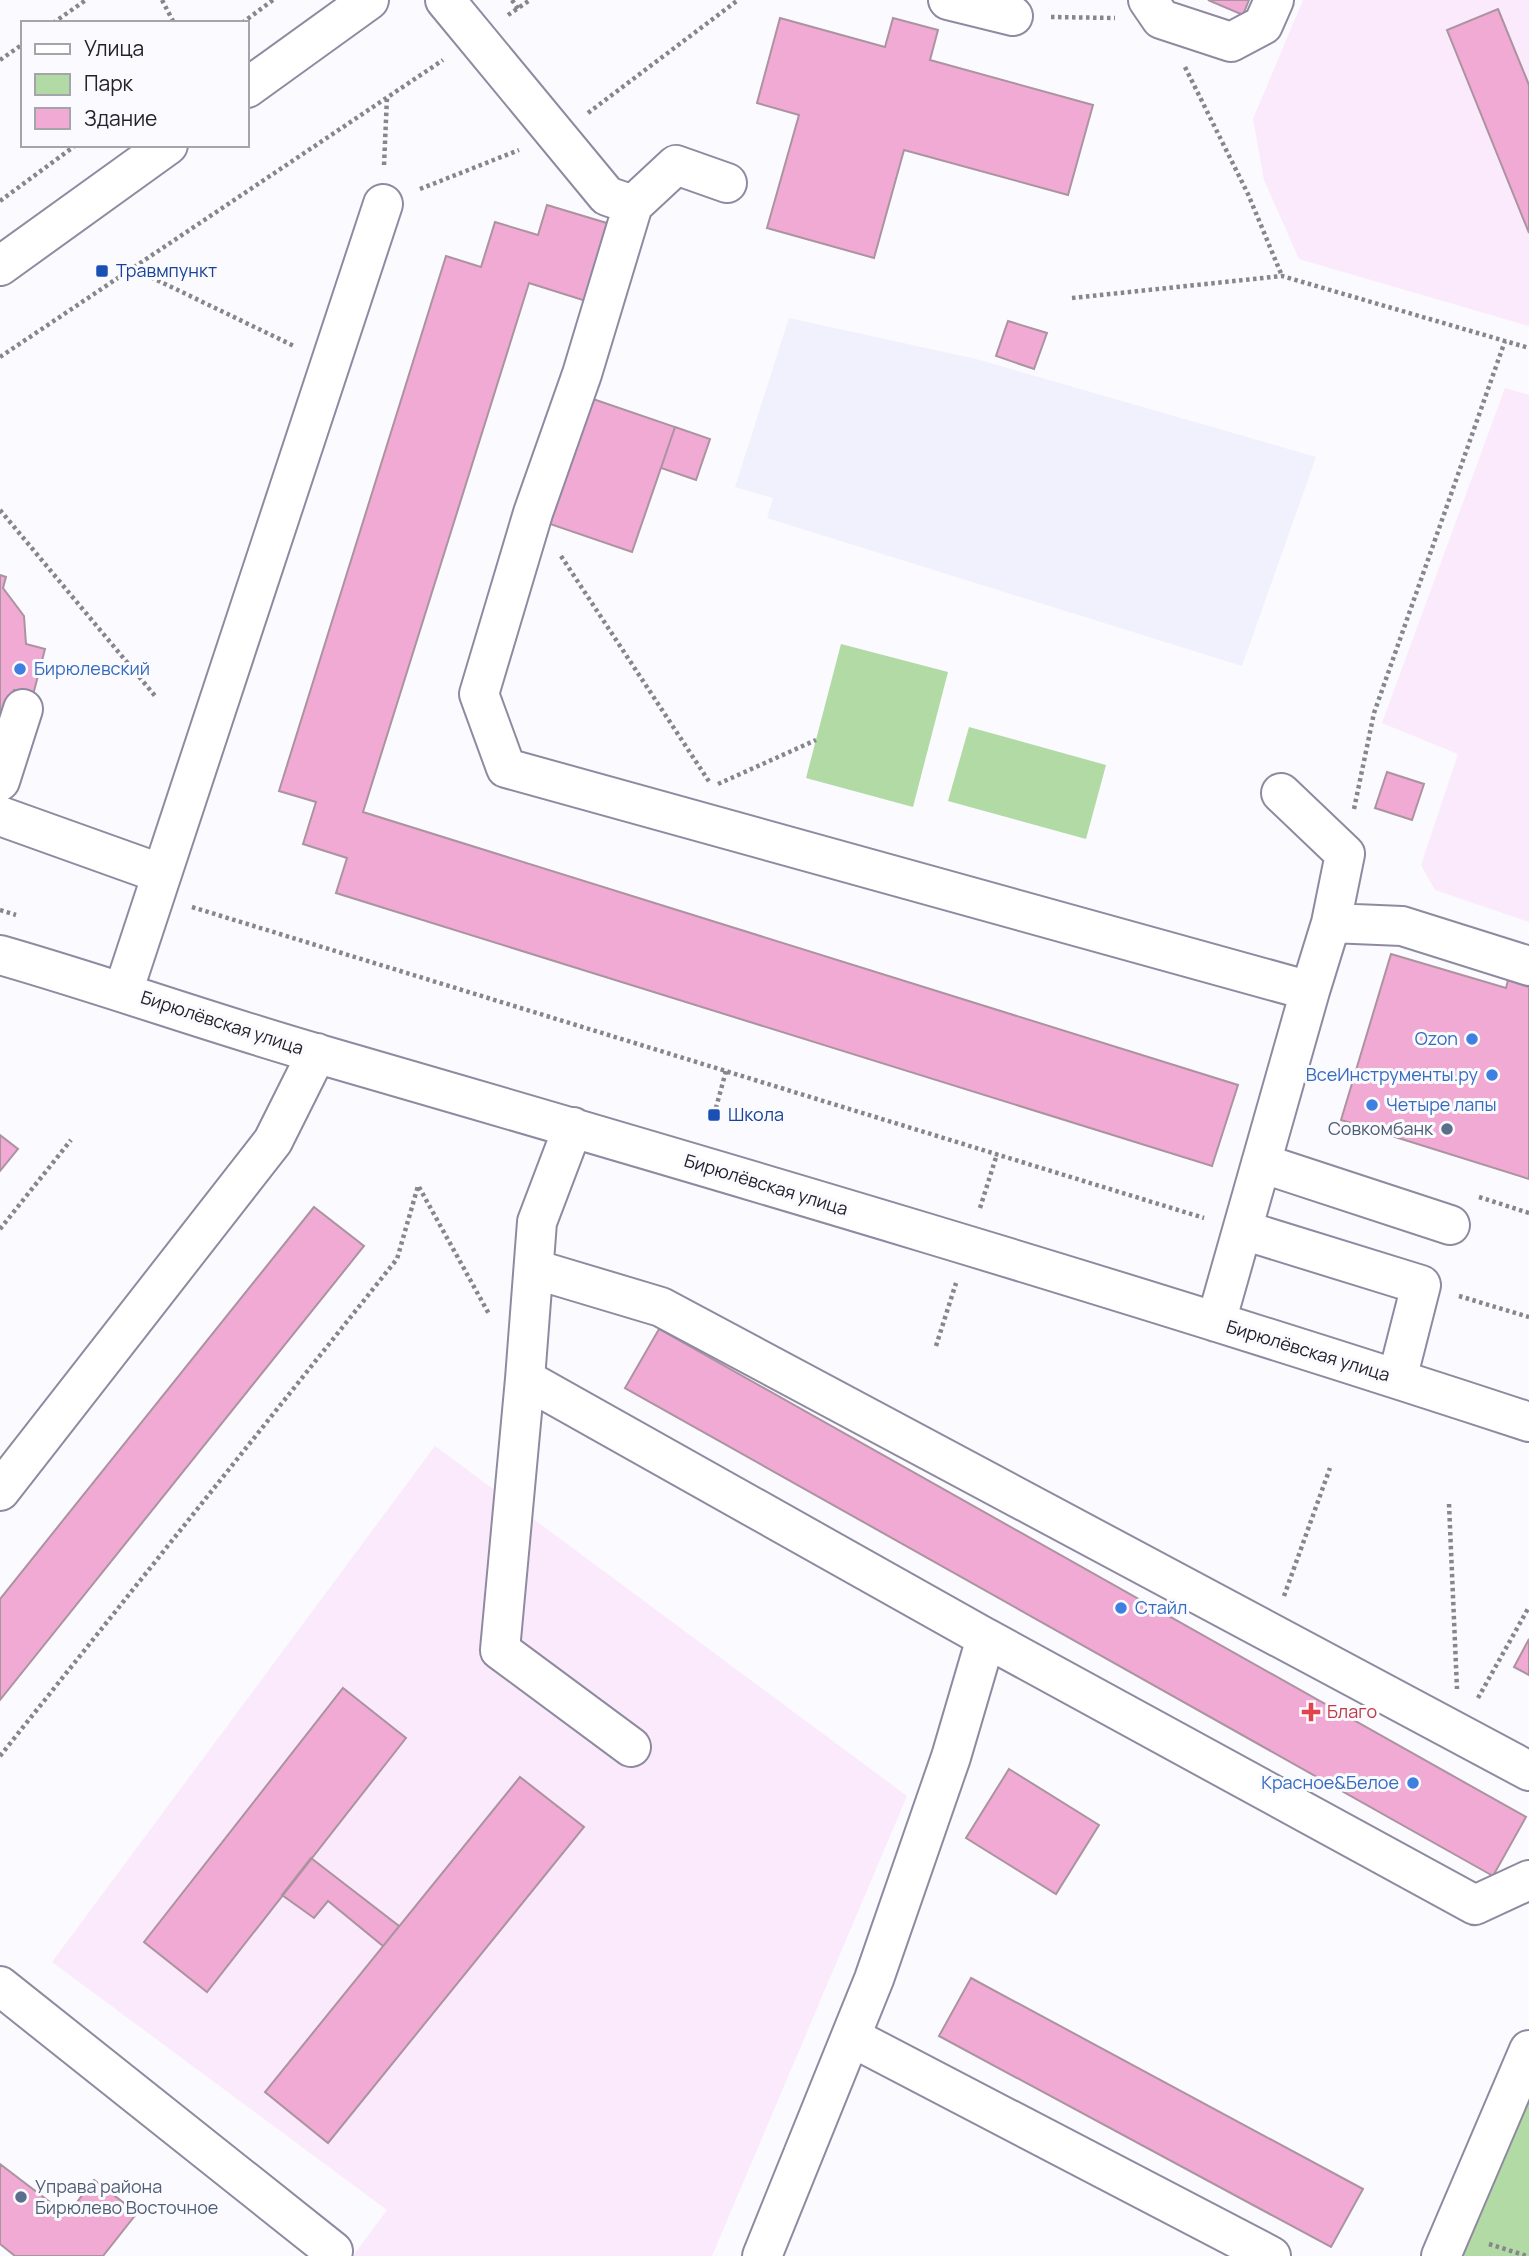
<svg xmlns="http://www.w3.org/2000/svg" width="1529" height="2256" viewBox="0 0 1529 2256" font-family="Manrope,sans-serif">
  <rect width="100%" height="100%" fill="#fafaff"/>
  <path fill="#f1f0fd" d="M 789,318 L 976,359 L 1316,457 L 1242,666 L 767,518 L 773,498 L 735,487 Z"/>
  <path fill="#fbeafc" d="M 1303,0 L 1529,0 L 1529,326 L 1299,259 L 1264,180 L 1253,119 Z
    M 1505,388 L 1529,395 L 1529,922 L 1435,890 L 1421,865 L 1458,754 L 1382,723 Z
    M 435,1446 L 907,1796 L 712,2256 L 353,2256 L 387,2210 L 52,1962 Z"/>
  <path fill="#b1daa4" d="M 841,644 L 948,672 L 913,807 L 806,778 Z
    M 969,727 L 1106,765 L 1086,839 L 948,801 Z
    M 1529,2050 L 1529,2256 L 1441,2256 Z"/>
  <path fill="#f1aad3" stroke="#ab93a0" stroke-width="2" d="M 1208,0 L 1249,0 L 1243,15 Z
    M 1498,9 L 1529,85 L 1529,233 L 1447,30 Z
    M 780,18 L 885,47 L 893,18 L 938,30 L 930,60 L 1093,105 L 1068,195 L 904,150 L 874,258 L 767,228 L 799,115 L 757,103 Z
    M 547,205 L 610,224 L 586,301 L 529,283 L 363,812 L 1238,1085 L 1212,1166 L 336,893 L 347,858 L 303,844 L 316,802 L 279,791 L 446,256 L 481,267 L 495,222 L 538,235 Z
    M 1008,321 L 1047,333 L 1034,369 L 996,356 Z
    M 593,399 L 675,427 L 632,552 L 550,524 Z
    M 675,427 L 710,439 L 696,480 L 661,468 Z
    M 0,575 L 6,577 L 3,588 L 24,616 L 26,644 L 45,649 L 33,695 L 14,690 L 0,730 Z
    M 1387,772 L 1424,784 L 1412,820 L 1375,808 Z
    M 1391,954 L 1506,988 L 1508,980 L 1529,987 L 1529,1179 L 1341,1120 Z
    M 0,1135 L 18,1149 L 0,1171 Z
    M 314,1207 L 364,1246 L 0,1700 L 0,1599 Z
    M 659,1329 L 1526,1817 L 1493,1876 L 625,1388 Z
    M 1529,1639 L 1529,1675 L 1514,1667 Z
    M 343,1688 L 406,1738 L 207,1992 L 144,1942 Z
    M 1009,1769 L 1099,1825 L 1056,1894 L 966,1838 Z
    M 520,1777 L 584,1827 L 328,2143 L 265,2092 Z
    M 311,1858 L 399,1926 L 383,1946 L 328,1901 L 314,1918 L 282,1895 Z
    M 971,1978 L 1363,2189 L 1331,2247 L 939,2036 Z
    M 0,2164 L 67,2215 L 94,2180 L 137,2213 L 103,2256 L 15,2256 L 0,2244 Z"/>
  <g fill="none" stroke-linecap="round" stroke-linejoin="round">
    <defs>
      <path id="minor" d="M 445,0 L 607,196 L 633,205 L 582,374 L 533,513 L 479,694 L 506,768 L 1310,991 L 1216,1322
        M 948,0 L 1013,16
        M 1148,0 L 1161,19 L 1231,42 L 1263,25 L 1274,0
        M 247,88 L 369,0
        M 633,205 L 676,165 L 727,183
        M 0,266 L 168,145
        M 0,781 L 23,709
        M 1281,793 L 1345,854 L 1331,923 L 1310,991
        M 0,816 L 162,874
        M 1331,923 L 1402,926 L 1529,966
        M 0,955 C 108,986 214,1024 322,1055 C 726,1172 1130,1291 1529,1422
        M 123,992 L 383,204
        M 573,1127 L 537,1222 L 525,1379 L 986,1638 L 951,1757 L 874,1979 L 762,2256
        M 1261,1163 L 1450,1225
        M 1243,1230 L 1421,1285 L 1397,1379
        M 534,1269 L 661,1307 L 1529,1771
        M 525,1379 L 500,1650 L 631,1747
        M 0,1491 L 273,1141 L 317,1053
        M 986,1638 L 1475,1905 L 1529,1880
        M 0,1986 L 333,2251
        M 851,2037 L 1271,2256
        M 1441,2256 L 1529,2050"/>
    </defs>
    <use href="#minor" stroke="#8e8ba1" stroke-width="42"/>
    <path stroke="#86868d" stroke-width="4.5" stroke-dasharray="3.5 3.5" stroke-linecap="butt" d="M 162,0 L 174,23
      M 512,0 L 518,9
      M 508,15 L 530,0
      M 1051,17 L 1115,18
      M 53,23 L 86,0
      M 242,23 L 273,0
      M 0,60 L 23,44
      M 1185,67 L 1248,194 L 1282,276
      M 588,113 L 738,0
      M 384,165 L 387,97
      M 420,189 L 519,150
      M 0,201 L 76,145
      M 132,268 L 294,346
      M 1072,298 L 1282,276 L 1529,348
      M 0,357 L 443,60
      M 0,510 L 156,697
      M 561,556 L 710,783
      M 718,784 L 816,740
      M 1354,809 L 1374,713 L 1505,341
      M 192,907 L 1204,1218
      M 0,910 L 16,915
      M 714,1115 L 726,1071
      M 419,1187 L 489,1314
      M 1479,1197 L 1529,1213
      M 980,1208 L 997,1154
      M 0,1229 L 71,1140
      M 1459,1296 L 1529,1317
      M 936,1346 L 956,1283
      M 1449,1504 L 1457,1689
      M 1284,1596 L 1330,1468
      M 1478,1698 L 1529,1607
      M 0,1756 L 397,1259 L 418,1186
      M 1489,2244 L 1527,2256"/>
    <use href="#minor" stroke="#fff" stroke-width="38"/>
  </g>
  <g fill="#1a4fb4" stroke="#fafaff" stroke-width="2.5">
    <rect x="95" y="264" width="14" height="14" rx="3.5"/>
    <rect x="707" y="1108" width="14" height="14" rx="3.5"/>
  </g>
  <g fill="#3f7fe0" stroke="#fafaff" stroke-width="2.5">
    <circle cx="20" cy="669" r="7"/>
    <circle cx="1472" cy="1039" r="7"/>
    <circle cx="1492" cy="1075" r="7"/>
    <circle cx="1372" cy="1105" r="7"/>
    <circle cx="1121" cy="1608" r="7"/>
    <circle cx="1413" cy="1783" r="7"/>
  </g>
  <g fill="#5c6f8a" stroke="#fafaff" stroke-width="2.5">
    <circle cx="1447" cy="1129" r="7"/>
    <circle cx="21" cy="2197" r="7"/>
  </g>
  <path fill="#e0444e" stroke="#fafaff" stroke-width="2.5" d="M1307.5 1701.5h7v7h7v7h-7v7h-7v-7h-7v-7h7z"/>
  <g text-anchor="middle" stroke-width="6" stroke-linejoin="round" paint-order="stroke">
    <g font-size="18" fill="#164399" stroke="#fafaff" text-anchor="start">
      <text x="116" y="277">Травмпункт</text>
      <text x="728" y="1121">Школа</text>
    </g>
    <g font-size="18" fill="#366cbe" stroke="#fafaff" text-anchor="start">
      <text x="34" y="675">Бирюлевский</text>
      <text x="1458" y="1045" text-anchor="end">Ozon</text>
      <text x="1478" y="1081" text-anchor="end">ВсеИнструменты.ру</text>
      <text x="1386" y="1111">Четыре лапы</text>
      <text x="1135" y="1614">Стайл</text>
      <text x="1399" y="1789" text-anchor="end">Красное&amp;Белое</text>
    </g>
    <g font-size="18" fill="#24232c" stroke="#fafaff">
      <text transform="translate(222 1023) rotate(18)" y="6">Бирюлёвская улица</text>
      <text transform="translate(766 1185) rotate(17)" y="6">Бирюлёвская улица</text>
      <text transform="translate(1308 1351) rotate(17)" y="6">Бирюлёвская улица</text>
    </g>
    <g font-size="18" fill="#4e5e75" stroke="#fafaff" text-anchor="end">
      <text x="1433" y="1135">Совкомбанк</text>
      <text x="35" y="2193" text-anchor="start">Управа района<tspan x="35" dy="21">Бирюлево Восточное</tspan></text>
    </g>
    <g font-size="18" fill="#be3a42" stroke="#fafaff" text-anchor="start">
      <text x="1327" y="1718">Благо</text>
    </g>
  </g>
  <rect x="21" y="21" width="228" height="126" fill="#fafaff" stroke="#a4a4ab" stroke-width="2"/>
  <rect x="35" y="44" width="35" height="10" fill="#ffffff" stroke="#a4a4ab" stroke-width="2"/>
  <text x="84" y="56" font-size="21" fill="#24232c">Улица</text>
  <rect x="35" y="74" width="35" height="21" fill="#b1daa4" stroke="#a4a4ab" stroke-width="2"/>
  <text x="84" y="91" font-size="21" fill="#24232c">Парк</text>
  <rect x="35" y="108" width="35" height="21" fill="#f1aad3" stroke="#a4a4ab" stroke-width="2"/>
  <text x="84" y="126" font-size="21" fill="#24232c">Здание</text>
</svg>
